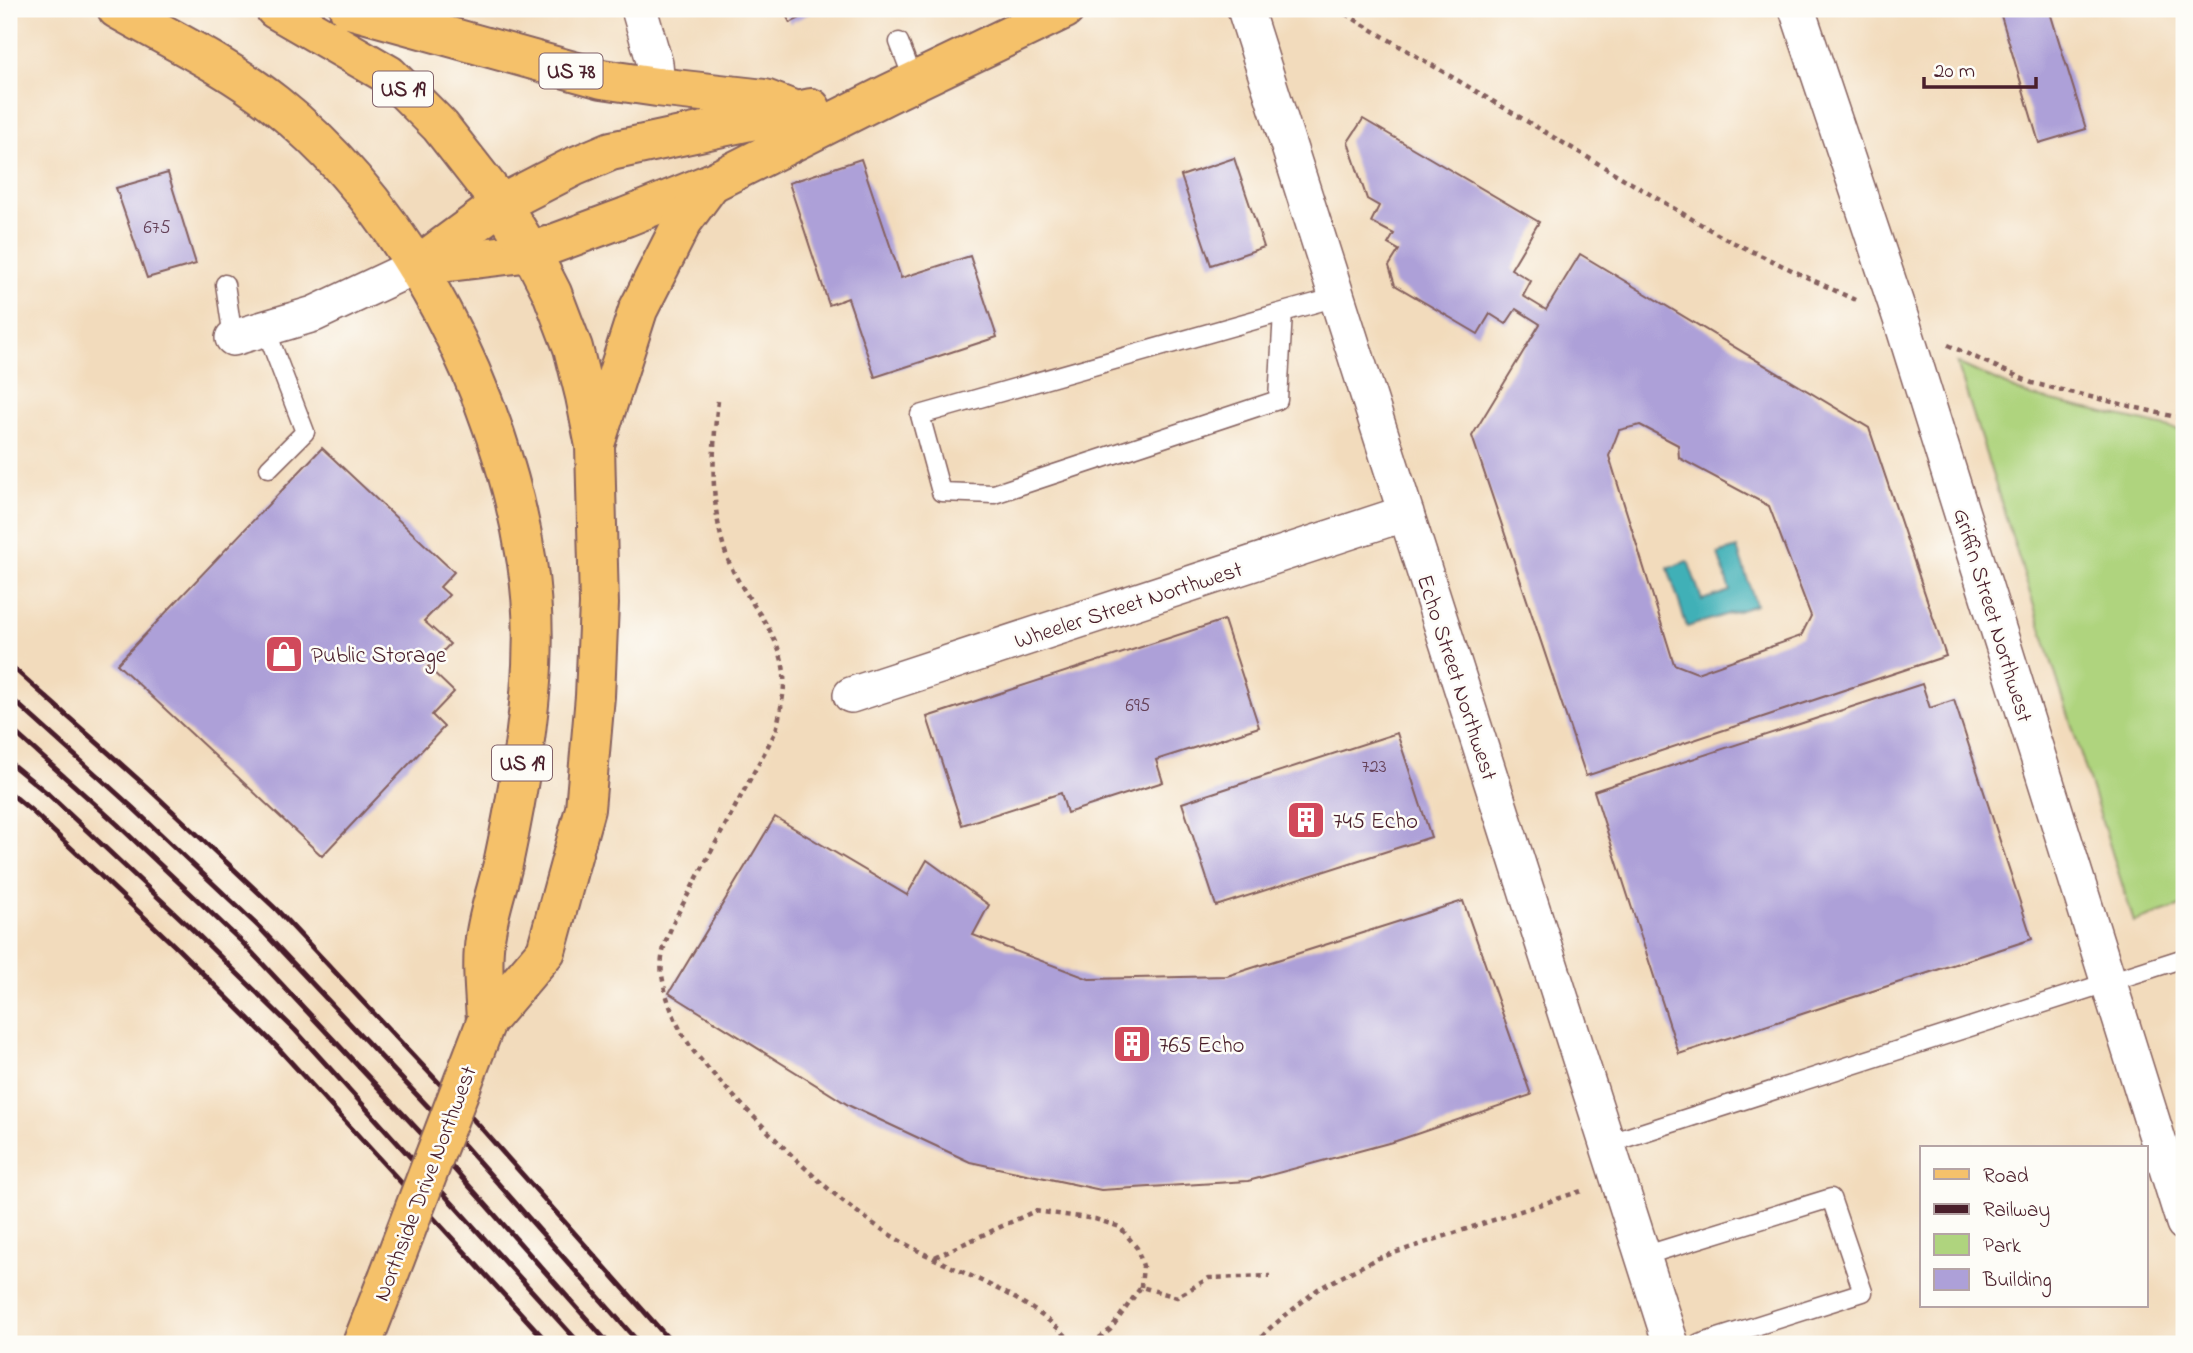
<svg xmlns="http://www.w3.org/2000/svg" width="2193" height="1353" viewBox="0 0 2193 1353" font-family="'Indie Flower',sans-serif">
  <rect width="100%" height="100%" fill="#fdfcf7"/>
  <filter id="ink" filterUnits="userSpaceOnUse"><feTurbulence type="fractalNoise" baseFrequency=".0143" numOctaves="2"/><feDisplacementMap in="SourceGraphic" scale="14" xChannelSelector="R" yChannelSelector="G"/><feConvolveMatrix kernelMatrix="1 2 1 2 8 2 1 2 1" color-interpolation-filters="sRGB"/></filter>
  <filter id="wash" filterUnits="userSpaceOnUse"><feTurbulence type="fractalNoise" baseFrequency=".00686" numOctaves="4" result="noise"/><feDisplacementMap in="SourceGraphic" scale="28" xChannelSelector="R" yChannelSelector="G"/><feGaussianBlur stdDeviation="1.57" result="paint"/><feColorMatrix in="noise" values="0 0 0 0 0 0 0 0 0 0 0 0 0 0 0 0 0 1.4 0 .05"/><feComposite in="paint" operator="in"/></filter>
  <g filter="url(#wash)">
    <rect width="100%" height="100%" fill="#f2dbbc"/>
    <path fill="#afd47e" stroke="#7c7a54" stroke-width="2" d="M 1957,363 L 2030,396 L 2184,431 L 2184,905 L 2134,922 Z"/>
    <path fill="#3fb0b7" stroke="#446871" stroke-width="2" d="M 1737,548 L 1756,605 L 1687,627 L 1668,568 L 1688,561 L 1702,600 L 1730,591 L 1718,554 Z"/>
    <g id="blocks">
      <path fill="#ada0d8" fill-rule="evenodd" d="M 783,9 L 819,9 L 790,23 Z
        M 1999,9 L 2049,9 L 2086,129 L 2039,143 Z
        M 1363,119 L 1539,222 L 1511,269 L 1531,281 L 1523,296 L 1546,310 L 1580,254 L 1869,428 L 1946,656 L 1586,776 L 1472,436 L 1540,324 L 1516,309 L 1506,324 L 1490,314 L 1478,334 L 1395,285 L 1389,266 L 1399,250 L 1388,244 L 1394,234 L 1371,222 L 1379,206 L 1367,199 L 1348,142 ZM 1640,425 L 1678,445 L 1679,458 L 1769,506 L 1811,616 L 1801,636 L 1697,673 L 1674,664 L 1609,456 L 1619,430 Z
        M 1234,158 L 1264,247 L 1211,265 L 1181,176 Z
        M 861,159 L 901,278 L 970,256 L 997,337 L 875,377 L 848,298 L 829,305 L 789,183 Z
        M 168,173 L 196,264 L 147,278 L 116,188 Z
        M 322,448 L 454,572 L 440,587 L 449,595 L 424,621 L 450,644 L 428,667 L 454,692 L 432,715 L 444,727 L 322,856 L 117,664 Z
        M 1224,620 L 1259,727 L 1156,760 L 1163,782 L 1067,813 L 1061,793 L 962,825 L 927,717 Z
        M 1922,684 L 1930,708 L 1954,700 L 2032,939 L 1679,1054 L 1594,791 Z
        M 1397,733 L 1431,837 L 1216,906 L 1182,803 Z
        M 775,817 L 907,895 L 927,860 L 989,905 L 973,935 L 1089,979 L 1227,976 L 1463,901 L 1531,1095 L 1396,1141 L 1248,1181 L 1101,1190 L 970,1162 L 850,1106 L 669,993 Z"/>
    </g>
  </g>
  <g filter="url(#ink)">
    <use href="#blocks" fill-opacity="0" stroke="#85615e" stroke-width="2"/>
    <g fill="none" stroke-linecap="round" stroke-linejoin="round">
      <defs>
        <path id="lane" d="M 899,42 L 914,81
          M 225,284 L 233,338
          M 1283,312 L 1278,400 L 994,494 L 941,492 L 920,415 L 1283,312 L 1337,297
          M 266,330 L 305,432 L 269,468
          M 1607,1144 L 2184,958
          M 1643,1256 L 1831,1198 L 1863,1292 L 1699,1344"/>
        <path id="street" d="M 639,9 L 655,64 L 657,87
          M 1245,9 L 1671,1344
          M 1797,9 L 1903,325 L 2184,1223
          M 233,338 L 314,314 L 416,266
          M 851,695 L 1406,513"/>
        <path id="primary" d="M 418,265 L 501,204 L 573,167 L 611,151 L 811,108
          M 416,266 L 531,252 L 626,217 L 711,183 L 888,94 L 1065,9"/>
        <path id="highway" d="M 117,9 C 170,39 227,66 275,104 C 409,210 501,396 527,563 C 534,606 534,651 530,694 C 525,751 515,808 503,864 C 497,889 488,914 485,939 C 481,965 485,995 486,1022
          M 275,9 L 389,75 L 440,126 L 501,204 L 531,252 L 552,293 L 573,348 L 585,396 L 595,446 L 599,604 L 595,696 L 585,809 L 546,951 L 486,1022
          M 349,9 L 602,79 L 657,87 L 765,99 L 796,111
          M 596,441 L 638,310 L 683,221 L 711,183
          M 362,1344 L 387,1280"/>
      </defs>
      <use href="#lane" stroke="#85615e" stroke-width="21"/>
      <use href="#street" stroke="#85615e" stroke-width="38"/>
      <use href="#primary" stroke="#85615e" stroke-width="42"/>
      <use href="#highway" stroke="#85615e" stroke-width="42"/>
      <path stroke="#85615e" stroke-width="4.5" stroke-dasharray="5 5" stroke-linecap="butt" d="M 1337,9 L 1724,238 L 1855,300
        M 1948,345 L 2032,383 L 2184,419
        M 718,401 C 712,451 710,503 725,551 C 737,592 776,624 783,666 C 787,687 780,711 776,731 L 677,915 C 668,935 659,953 662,975 C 666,1002 679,1032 695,1053 C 714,1076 735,1098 756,1119 C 799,1164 844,1207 897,1239 C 956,1274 1027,1292 1074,1344
        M 935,1257 L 1035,1211 L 1095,1219 L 1120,1227 L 1137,1248 L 1143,1266 L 1141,1287
        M 1091,1344 L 1110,1330 L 1141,1287 L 1177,1297 L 1209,1278 L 1270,1276
        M 1255,1344 L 1270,1328 L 1318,1289 L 1376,1259 L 1584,1190"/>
      <use href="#lane" stroke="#fff" stroke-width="18"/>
      <use href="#street" stroke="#fff" stroke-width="35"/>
      <use href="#primary" stroke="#f5c16b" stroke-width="38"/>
      <use href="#highway" stroke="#f5c16b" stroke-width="38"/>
      <path stroke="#4a1f2b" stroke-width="5" d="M 9,664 L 149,789 L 277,910 L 483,1130 L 673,1344
        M 9,696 L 132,807 L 259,927 L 465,1146 L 640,1344
        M 9,727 L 117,824 L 243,943 L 448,1162 L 609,1344
        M 9,762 L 48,794 L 194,931 L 295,1030 L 580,1344
        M 9,792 L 32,811 L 177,948 L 277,1047 L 549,1344"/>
      <defs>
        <path id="highway-bridge" d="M 387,1280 L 486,1022"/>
      </defs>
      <use href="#highway-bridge" stroke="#85615e" stroke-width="42" stroke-linecap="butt"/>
      <use href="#highway-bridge" stroke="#f5c16b" stroke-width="38"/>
    </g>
  </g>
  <defs>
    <symbol id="shop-square" viewBox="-11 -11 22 22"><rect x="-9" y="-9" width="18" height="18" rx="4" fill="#d1495b" stroke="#fdfcf7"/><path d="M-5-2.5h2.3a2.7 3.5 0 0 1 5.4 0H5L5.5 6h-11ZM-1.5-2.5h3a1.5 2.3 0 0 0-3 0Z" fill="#fff"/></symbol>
    <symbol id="building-square" viewBox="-11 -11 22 22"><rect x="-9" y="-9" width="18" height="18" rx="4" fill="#d1495b" stroke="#fdfcf7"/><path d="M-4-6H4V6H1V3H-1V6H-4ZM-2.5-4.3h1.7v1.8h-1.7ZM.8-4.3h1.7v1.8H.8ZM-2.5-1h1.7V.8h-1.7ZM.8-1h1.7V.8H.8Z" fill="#fff"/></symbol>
  </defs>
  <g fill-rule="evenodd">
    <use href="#shop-square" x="262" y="632" width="44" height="44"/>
    <use href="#building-square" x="1284" y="798" width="44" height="44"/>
    <use href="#building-square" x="1110" y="1022" width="44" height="44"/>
  </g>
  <g text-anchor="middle" stroke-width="5" stroke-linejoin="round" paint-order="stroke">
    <g font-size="19" fill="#633f56">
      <text x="157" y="233">675</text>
      <text x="1138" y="711">695</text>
      <text x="1374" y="772">723</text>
    </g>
    <g fill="#fdfcf7" stroke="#806168" stroke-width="2">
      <rect x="539.5" y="53.5" width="63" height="35" rx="5"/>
      <rect x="373" y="71.5" width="60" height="35" rx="5"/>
      <rect x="492" y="745.5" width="60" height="35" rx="5"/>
    </g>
    <g font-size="21" font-weight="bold" fill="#4a1f2b">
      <text x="571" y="78">US 78</text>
      <text x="403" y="96">US 19</text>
      <text x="522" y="770">US 19</text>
    </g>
    <g font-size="23" fill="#4a1f2b" stroke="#fdfcf7">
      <text transform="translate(1128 604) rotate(-18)" y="8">Wheeler Street Northwest</text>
      <text transform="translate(1994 615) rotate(73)" y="8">Griffin Street Northwest</text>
      <text transform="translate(1458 677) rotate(72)" y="8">Echo Street Northwest</text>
      <text transform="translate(424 1183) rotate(-69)" y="8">Northside Drive Northwest</text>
    </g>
    <g font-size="23" fill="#4a1f2b" stroke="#fdfcf7" text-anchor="start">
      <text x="311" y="662">Public Storage</text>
      <text x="1333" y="828">745 Echo</text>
      <text x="1159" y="1052">765 Echo</text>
    </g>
  </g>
  <rect width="2193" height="1353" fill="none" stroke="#fdfcf7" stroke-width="35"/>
  <rect x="1920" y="1146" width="228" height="161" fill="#fdfcf7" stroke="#b5a4a5" stroke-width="2"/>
  <rect x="1934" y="1169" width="35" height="10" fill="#f5c16b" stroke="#b5a4a5" stroke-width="2"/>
  <text x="1983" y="1182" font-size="21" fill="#4a1f2b">Road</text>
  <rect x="1934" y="1204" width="35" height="10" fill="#4a1f2b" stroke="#b5a4a5" stroke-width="2"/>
  <text x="1983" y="1216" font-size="21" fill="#4a1f2b">Railway</text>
  <rect x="1934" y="1234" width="35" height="21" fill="#afd47e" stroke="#b5a4a5" stroke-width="2"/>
  <text x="1983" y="1252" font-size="21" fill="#4a1f2b">Park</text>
  <rect x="1934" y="1269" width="35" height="21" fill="#ada0d8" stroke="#b5a4a5" stroke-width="2"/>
  <text x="1983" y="1286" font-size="21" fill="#4a1f2b">Building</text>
  <path d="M1924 77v10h112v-10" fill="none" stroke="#4a1f2b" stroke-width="3.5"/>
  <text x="1934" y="77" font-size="21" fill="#4a1f2b" stroke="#fdfcf7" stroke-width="5" paint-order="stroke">20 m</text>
</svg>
